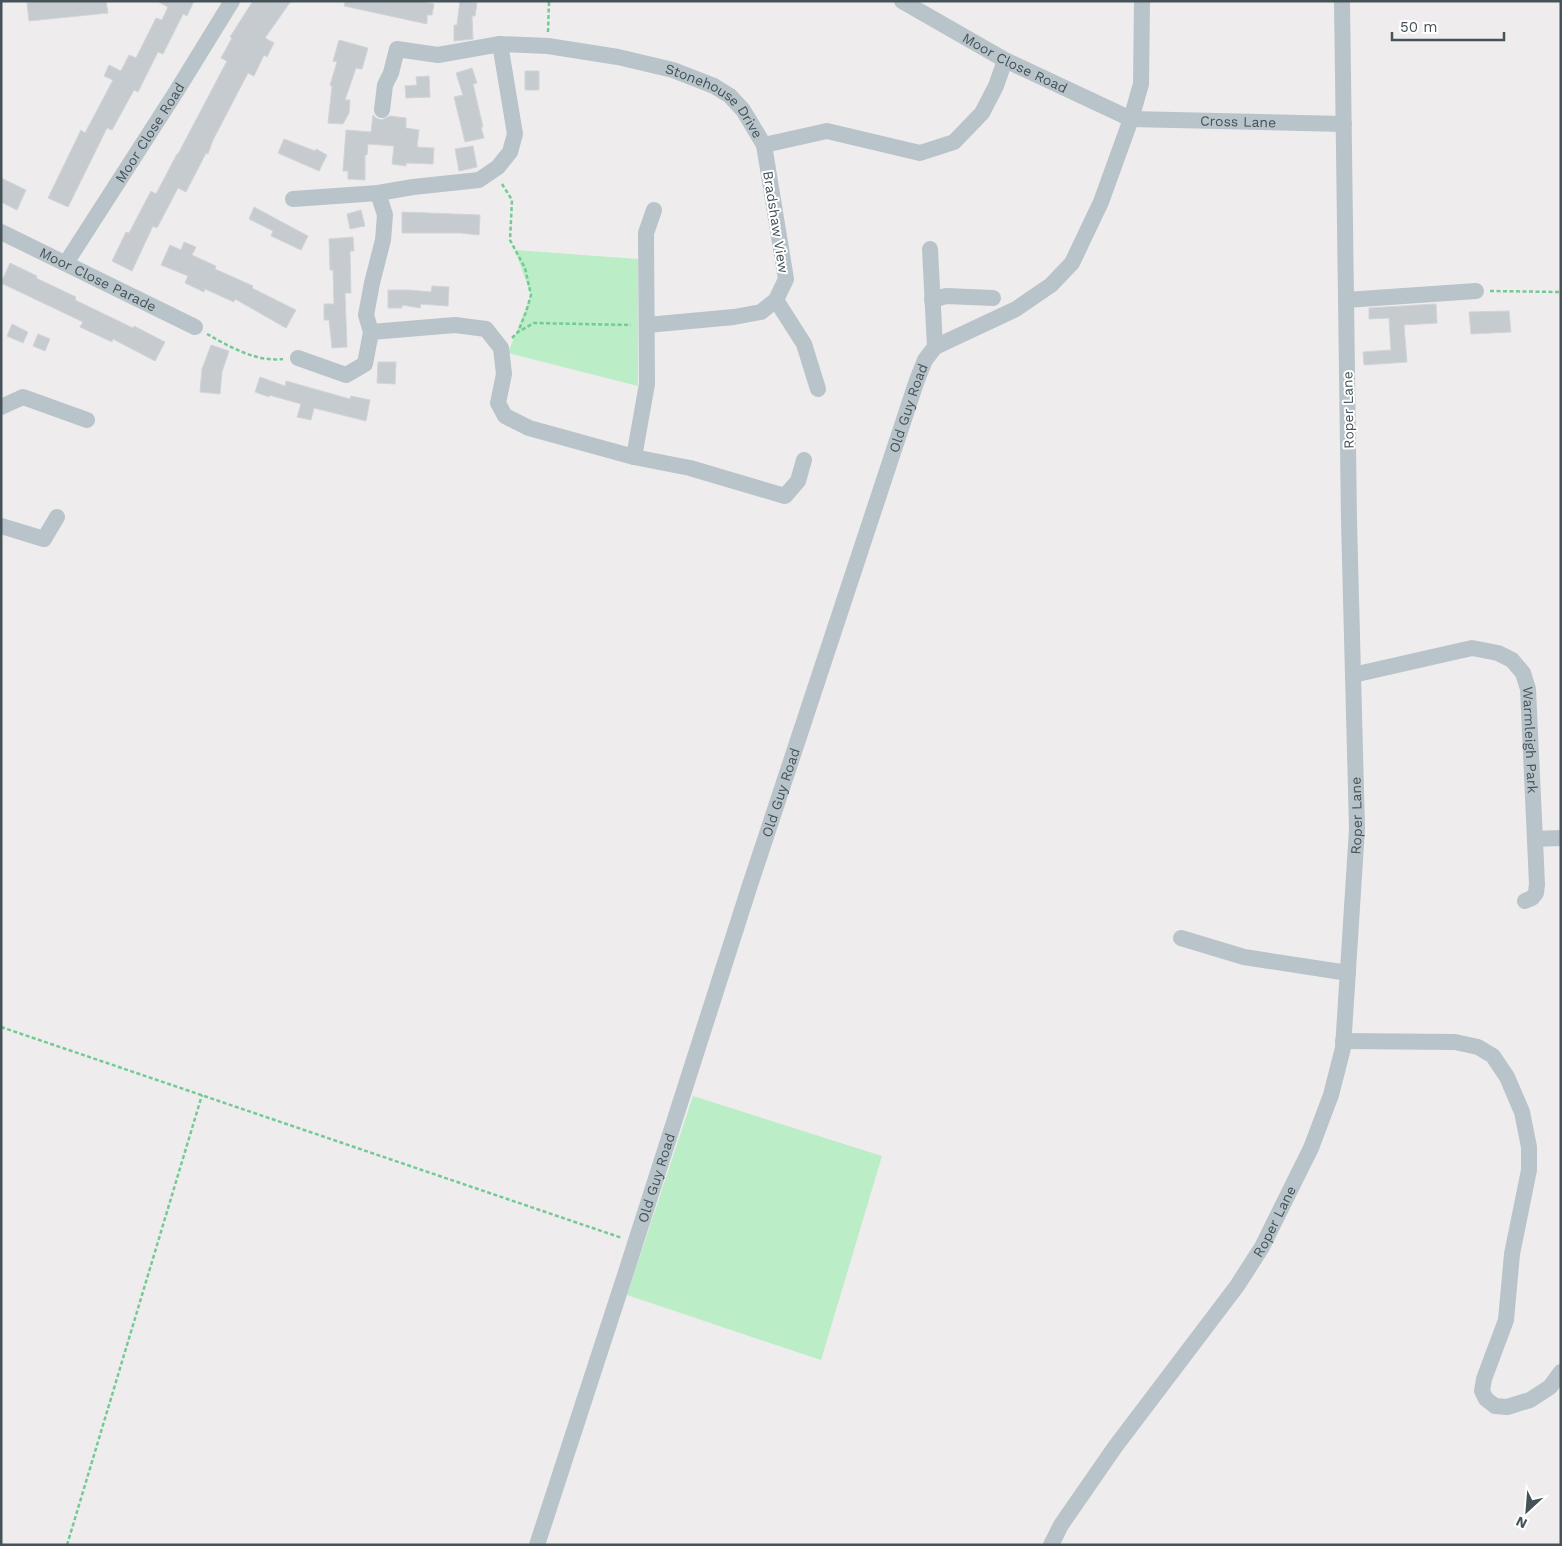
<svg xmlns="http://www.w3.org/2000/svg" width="1562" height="1546" viewBox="0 0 1562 1546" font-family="'Work Sans',sans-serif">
  <rect width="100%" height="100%" fill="#efeced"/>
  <path fill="#bbedc7" d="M 515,250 L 638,259 L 638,386 L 508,353 L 531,295 Z
    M 693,1096 L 882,1156 L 821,1360 L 627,1295 Z"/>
  <path fill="#c6cbcf" stroke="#d1d4d8" d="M 43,1 L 106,1 L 108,13 L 29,21 L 27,3 Z
    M 157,1 L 194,1 L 187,16 L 183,14 L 163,54 L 158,52 L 138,92 L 134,90 L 112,130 L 107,128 L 68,207 L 48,198 L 81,130 L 85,133 L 113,80 L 104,76 L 109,65 L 121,71 L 129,55 L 136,58 L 156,18 L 162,20 L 168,7 Z
    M 253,1 L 291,1 L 265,38 L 274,43 L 267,57 L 264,55 L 254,76 L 248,73 L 213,140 L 208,154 L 206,153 L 186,192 L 178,188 L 157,228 L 153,226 L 132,271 L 112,261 L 126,232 L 129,233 L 151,191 L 156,194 L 177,154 L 178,154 L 227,61 L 221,58 L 232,38 L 230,37 Z
    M 345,1 L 417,1 L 434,4 L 432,15 L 427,15 L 427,24 L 344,6 Z
    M 460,1 L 477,3 L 475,16 L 472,16 L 473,39 L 454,41 L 454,25 L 457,25 Z
    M 339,40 L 368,48 L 362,69 L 356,68 L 345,100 L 350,100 L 349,113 L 343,124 L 328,123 L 332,86 L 330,85 L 337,62 L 333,61 Z
    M 472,68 L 477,83 L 473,84 L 483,127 L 481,127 L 484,138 L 465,142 L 454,97 L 463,95 L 456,73 Z
    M 525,71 L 539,71 L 539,90 L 525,90 Z
    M 429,76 L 430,97 L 406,98 L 405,86 L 417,85 L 416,77 Z
    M 373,115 L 376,118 L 381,120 L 390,116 L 406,118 L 406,128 L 419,130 L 417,147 L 434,148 L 433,164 L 406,163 L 406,166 L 392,164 L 394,146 L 368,144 L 367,155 L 365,155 L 365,180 L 348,179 L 348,171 L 343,171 L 346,130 L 371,132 Z
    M 284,139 L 315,151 L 316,149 L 327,155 L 319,171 L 278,153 Z
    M 473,146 L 477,167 L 459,171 L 455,149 Z
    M 1,178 L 26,190 L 17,210 L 1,202 Z
    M 254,207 L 308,236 L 301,250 L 271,236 L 273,231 L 249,219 Z
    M 361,210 L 365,226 L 350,229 L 347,214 Z
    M 402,212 L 480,215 L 479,235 L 461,233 L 402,233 Z
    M 353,237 L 354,251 L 350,251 L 351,293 L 345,293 L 347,347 L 332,348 L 329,320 L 324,320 L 324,304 L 334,304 L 333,270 L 330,270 L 329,239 Z
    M 184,242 L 196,247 L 192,255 L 216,266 L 215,269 L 253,286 L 252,288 L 296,310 L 286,328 L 235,299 L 234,302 L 205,289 L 204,292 L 185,283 L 188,276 L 161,265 L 170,245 L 181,250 Z
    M 10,263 L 37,276 L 36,278 L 76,297 L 75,300 L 133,328 L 134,326 L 165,342 L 155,361 L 113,339 L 112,342 L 80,327 L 83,322 L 1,283 Z
    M 432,286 L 449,287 L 448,306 L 421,304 L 420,308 L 402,305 L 402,308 L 388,308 L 388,290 L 409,290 L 431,292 Z
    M 1436,304 L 1437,323 L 1404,325 L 1407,362 L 1364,365 L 1363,352 L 1391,350 L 1389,318 L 1369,319 L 1369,308 Z
    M 1509,311 L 1511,332 L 1471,334 L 1469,312 Z
    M 12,324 L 28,332 L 23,343 L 7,336 Z
    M 38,334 L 50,339 L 45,351 L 33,346 Z
    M 211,345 L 229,351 L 222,372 L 220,394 L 200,392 L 202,369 Z
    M 378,362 L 396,362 L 395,384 L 377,383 Z
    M 260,377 L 285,386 L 286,381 L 350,399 L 351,396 L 370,400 L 366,421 L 314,408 L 311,420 L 297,417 L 301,404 L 269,395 L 269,397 L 255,392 Z"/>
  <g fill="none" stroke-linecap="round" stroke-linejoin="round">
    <path stroke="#74ca93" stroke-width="2.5" stroke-dasharray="4 2.5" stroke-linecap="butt" d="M 548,32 L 549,1
      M 502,184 L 512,200 L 510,240 L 525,268 L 531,295 L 526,312 L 518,332
      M 1490,291 L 1561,292
      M 207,334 C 230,347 256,362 283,359
      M 512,338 L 518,332 L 534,323 L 631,325
      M 1,1027 L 622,1238
      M 67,1545 L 202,1095"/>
    <g stroke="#b8c4c9" stroke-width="16">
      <path id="s1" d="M 902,1 L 1005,60 L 1131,119 L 1344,124"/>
      <path id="s2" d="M 382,110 L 385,85 L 391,73 L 397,49 L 438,55 L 500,44 L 548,46 L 618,57 L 673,70 L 714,86 L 730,96 L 743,110 L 764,145 L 827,131 L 920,153 L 954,142 L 982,113 L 996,86 L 1005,60"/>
      <path d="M 293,199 L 378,193 L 413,187 L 479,180 L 498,167 L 510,152 L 515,134 L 500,44"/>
      <path id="s3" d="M 1,232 L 195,327"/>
      <path d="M 930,249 L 935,347"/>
      <path id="s4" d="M 66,263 L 176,92 L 232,1"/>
      <path d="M 776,300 L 804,344 L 818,389"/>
      <path d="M 932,300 L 946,296 L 993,298"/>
      <path d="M 1346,300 L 1476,291"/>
      <path d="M 647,325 L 734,317 L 761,312 L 776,300 L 786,279 L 764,145"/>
      <path d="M 371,332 L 455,325 L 486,329 L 501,348 L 504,374 L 498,403 L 505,416 L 529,428 L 634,457 L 690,468 L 785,496 L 798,481 L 804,460"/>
      <path d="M 298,358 L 346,375 L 365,364 L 371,332 L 366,315 L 372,283 L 383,240 L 385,215 L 378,193"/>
      <path d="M 1,407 L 23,397 L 87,420"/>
      <path d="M 634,457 L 647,384 L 646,233 L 654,210"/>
      <path d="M 1,526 L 44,539 L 57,517"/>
      <path id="s5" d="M 1353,675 L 1472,648 L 1498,653 L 1512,660 L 1523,673 L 1528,689 L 1537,884 L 1536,893 L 1532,898 L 1525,901"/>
      <path d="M 1535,839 L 1560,838"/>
      <path d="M 1181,938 L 1244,957 L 1348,973"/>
      <path d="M 1343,1041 L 1455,1042 L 1478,1047 L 1493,1056 L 1507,1077 L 1522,1112 L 1529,1147 L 1529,1170 L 1512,1254 L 1506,1320 L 1484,1379 L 1482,1391 L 1486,1399 L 1495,1406 L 1507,1407 L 1530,1400 L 1550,1387 L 1561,1372"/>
      <path id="s6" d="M 537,1545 L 626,1272 L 749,888 L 917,380 L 925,360 L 935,347 L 1016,309 L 1051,285 L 1072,263 L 1101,202 L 1131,119 L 1141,84 L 1142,1"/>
      <path id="s7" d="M 1051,1545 L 1061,1525 L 1115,1447 L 1237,1286 L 1262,1247 L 1311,1148 L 1331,1095 L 1343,1048 L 1357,829 L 1349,521 L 1342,1"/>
    </g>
  </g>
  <g text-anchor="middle" stroke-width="4" stroke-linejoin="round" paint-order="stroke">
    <g font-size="14" fill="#455359" stroke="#fff">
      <text dy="5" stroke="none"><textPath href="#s1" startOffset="129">Moor Close Road</textPath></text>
      <text dy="5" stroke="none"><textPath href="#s2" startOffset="396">Stonehouse Drive</textPath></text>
      <text dy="5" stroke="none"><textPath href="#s1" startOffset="365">Cross Lane</textPath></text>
      <text dy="5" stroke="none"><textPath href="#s4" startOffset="155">Moor Close Road</textPath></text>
      <text transform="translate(776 222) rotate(81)" y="5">Bradshaw View</text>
      <text dy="5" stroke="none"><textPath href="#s3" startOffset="108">Moor Close Parade</textPath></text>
      <text dy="5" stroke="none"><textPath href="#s6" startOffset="1196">Old Guy Road</textPath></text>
      <text transform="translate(1348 410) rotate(-91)" y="5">Roper Lane</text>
      <text dy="5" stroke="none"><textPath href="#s5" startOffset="249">Warmleigh Park</textPath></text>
      <text dy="5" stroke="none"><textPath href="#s6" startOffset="791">Old Guy Road</textPath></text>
      <text dy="5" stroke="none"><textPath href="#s7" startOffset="814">Roper Lane</textPath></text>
      <text dy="5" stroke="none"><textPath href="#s6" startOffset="386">Old Guy Road</textPath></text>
      <text dy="5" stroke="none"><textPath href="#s7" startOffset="394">Roper Lane</textPath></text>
    </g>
  </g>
  <rect width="1562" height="1546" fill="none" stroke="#455359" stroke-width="5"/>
  <g transform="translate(1527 1511) rotate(206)" stroke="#ffffff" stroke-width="4" paint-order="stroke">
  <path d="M0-4L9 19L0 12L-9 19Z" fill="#455359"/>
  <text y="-8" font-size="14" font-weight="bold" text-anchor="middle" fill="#455359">N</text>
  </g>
  <path d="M1392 32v8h112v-8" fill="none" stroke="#455359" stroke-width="2.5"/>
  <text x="1400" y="32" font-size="15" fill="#455359" stroke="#ffffff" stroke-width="4" paint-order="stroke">50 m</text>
</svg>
